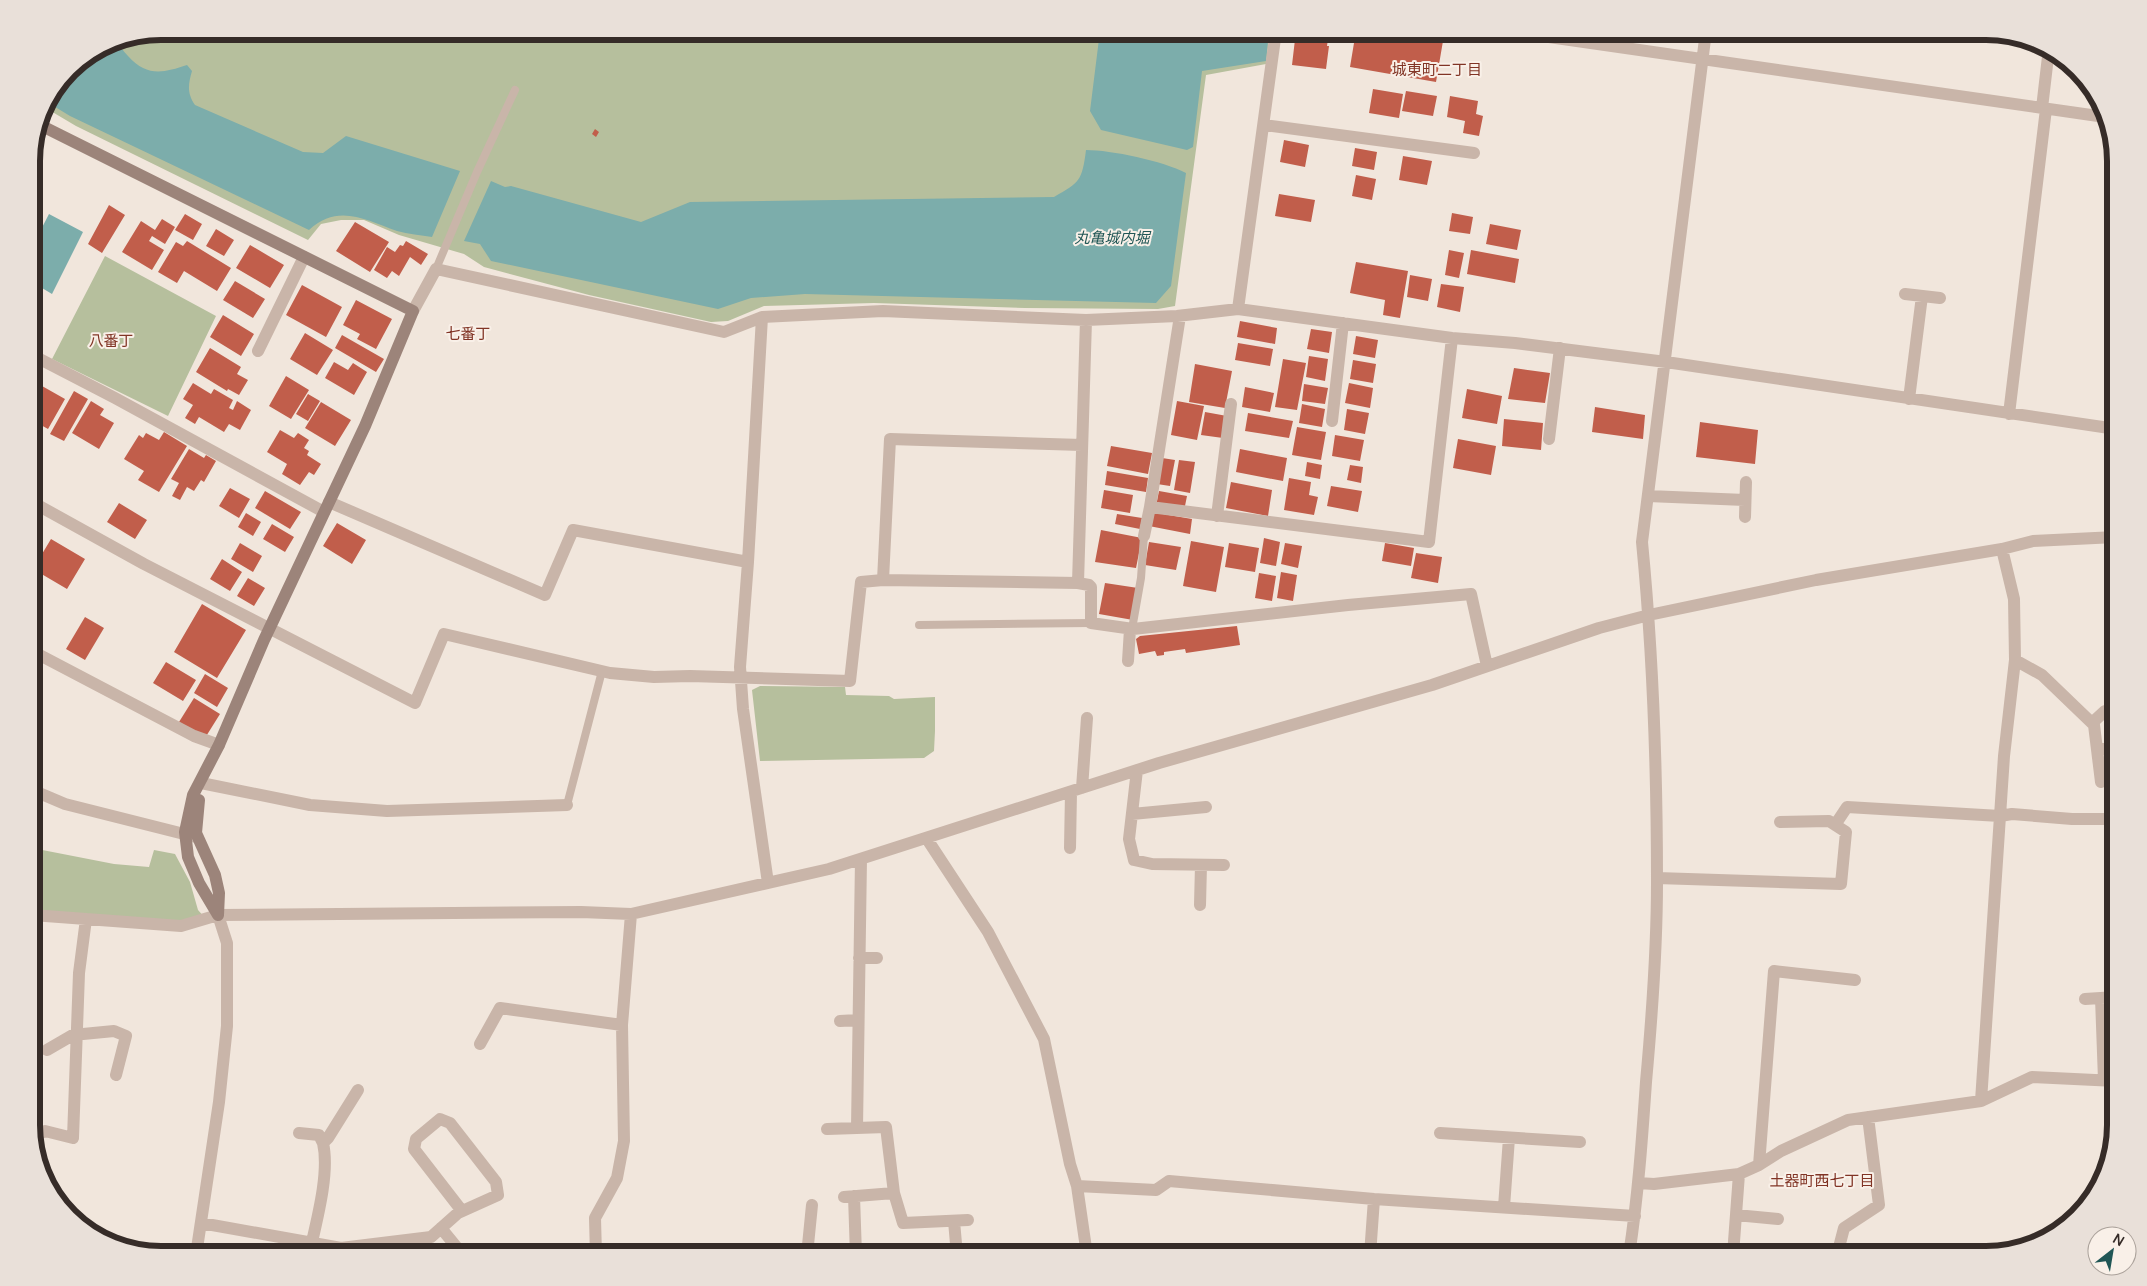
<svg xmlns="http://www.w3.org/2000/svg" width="2147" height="1286" viewBox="0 0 2147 1286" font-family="Manrope,'Noto Sans JP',sans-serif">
  <rect width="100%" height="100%" fill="#f1e6dc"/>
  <path fill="#b6bf9d" d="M 161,31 L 1270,31 L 1266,64 L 1206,75 L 1175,306 L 1158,309 L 1025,308 L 874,303 L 764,306 L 728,321 L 711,322 L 589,295 L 484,267 L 464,254 L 399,235 L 364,220 L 341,220 L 321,224 L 308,240 L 76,126 L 44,107 L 69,69 L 111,41 Z
    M 105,256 L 216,316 L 168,416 L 52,359 Z
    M 760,686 L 845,687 L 846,695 L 889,696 L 894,699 L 935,697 L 935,731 L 934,751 L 924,758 L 760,761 L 752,690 Z
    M 32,848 L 114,864 L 149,867 L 154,850 L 175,854 L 190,882 L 198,910 L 206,919 L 183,923 L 32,911 Z"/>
  <path fill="#7cadab" d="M 1100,31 L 1269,31 L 1266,61 L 1202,71 L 1193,147 L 1187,150 L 1101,130 L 1090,111 Z
    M 116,40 C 119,47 124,51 128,56 C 147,77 163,73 187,65 L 192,71 C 188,85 187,93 195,105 L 303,152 L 323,153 L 346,136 L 460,171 L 432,237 C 421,235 408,234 397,231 C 366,220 338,203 309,230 L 70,116 L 47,102 L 69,69 L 111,41 Z
    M 1086,150 C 1111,150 1163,161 1186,173 L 1171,286 L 1156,303 L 805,294 L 751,298 L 718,309 L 491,261 L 480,244 L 464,241 L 491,181 L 505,187 L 511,186 L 641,222 L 690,202 L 1054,197 C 1080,182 1082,181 1086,150 Z
    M 49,214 L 83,232 L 52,294 L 32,282 L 32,247 Z"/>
  <path fill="#c15e4b" d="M 1296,31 L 1329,31 L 1327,46 L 1329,46 L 1326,69 L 1292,65 Z
    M 1356,31 L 1387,31 L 1443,41 L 1436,82 L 1350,67 Z
    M 1373,89 L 1403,94 L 1399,118 L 1369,113 Z
    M 1406,91 L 1437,96 L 1433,116 L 1402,111 Z
    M 1450,96 L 1478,101 L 1476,114 L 1483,116 L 1479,136 L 1463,133 L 1465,121 L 1447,117 Z
    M 595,129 L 599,132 L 596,137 L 592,134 Z
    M 1284,140 L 1309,145 L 1305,167 L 1280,162 Z
    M 1355,148 L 1377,152 L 1374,170 L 1352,166 Z
    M 1403,156 L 1432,161 L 1427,185 L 1399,180 Z
    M 1356,175 L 1376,179 L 1372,200 L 1352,196 Z
    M 1279,194 L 1315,200 L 1311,222 L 1275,216 Z
    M 109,205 L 125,215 L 102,253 L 88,244 Z
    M 1452,213 L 1473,217 L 1470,234 L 1449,231 Z
    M 185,214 L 202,224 L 193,240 L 175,230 Z
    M 162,219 L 175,227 L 165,244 L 152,236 L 149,241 L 164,250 L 152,270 L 122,252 L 141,221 L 155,230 Z
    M 355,222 L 389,242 L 370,272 L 336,251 Z
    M 1490,224 L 1521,230 L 1517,250 L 1486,244 Z
    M 216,229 L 234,240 L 224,256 L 206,246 Z
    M 187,241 L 231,268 L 217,291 L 184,271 L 177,283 L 158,272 L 176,242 L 183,246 Z
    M 406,241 L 428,254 L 421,265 L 410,257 L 399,276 L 392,271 L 387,278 L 374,270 L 387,247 L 395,252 L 400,245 L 403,246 Z
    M 250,245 L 284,265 L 270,288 L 236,268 Z
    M 1449,250 L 1464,253 L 1459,278 L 1445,275 Z
    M 1471,250 L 1519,259 L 1515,283 L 1467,274 Z
    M 1356,262 L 1408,271 L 1400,318 L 1383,315 L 1385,300 L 1350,293 Z
    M 1410,275 L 1432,279 L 1428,301 L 1407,297 Z
    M 235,281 L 265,299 L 253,318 L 223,300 Z
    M 1441,284 L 1464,287 L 1460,312 L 1437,307 Z
    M 302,285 L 342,307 L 326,337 L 286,315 Z
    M 356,300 L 392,319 L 376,349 L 357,339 L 360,334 L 343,325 Z
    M 223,315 L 254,334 L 241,356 L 210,337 Z
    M 1240,321 L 1277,328 L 1275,344 L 1237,337 Z
    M 1311,329 L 1332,332 L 1329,353 L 1307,349 Z
    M 305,333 L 333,350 L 317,375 L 290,359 Z
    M 342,335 L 384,359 L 376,372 L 335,348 Z
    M 1356,336 L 1378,340 L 1375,358 L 1353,354 Z
    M 1238,343 L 1273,349 L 1270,366 L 1235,360 Z
    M 210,348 L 241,367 L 237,374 L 248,380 L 239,395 L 228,389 L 227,391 L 196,372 Z
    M 1309,356 L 1328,359 L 1325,381 L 1306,377 Z
    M 1283,359 L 1306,363 L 1297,410 L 1275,407 Z
    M 1353,360 L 1376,364 L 1373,383 L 1350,379 Z
    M 334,362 L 348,370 L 353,363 L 367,372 L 354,395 L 325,378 Z
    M 1195,364 L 1232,371 L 1225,408 L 1189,402 Z
    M 1514,368 L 1550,373 L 1545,403 L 1508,399 Z
    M 286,376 L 309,390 L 291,419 L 269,406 Z
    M 32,382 L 36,384 L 32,393 Z
    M 193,383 L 211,394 L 214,389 L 233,400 L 229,408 L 233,410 L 237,401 L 251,410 L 240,430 L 229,424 L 224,432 L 199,417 L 195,424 L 185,418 L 193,405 L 183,399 Z
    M 1349,383 L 1373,388 L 1370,408 L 1345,403 Z
    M 1304,384 L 1328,388 L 1325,404 L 1302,401 Z
    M 42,386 L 65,399 L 48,429 L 32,420 L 32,406 Z
    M 1245,387 L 1274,393 L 1270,412 L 1242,407 Z
    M 1467,389 L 1502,396 L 1497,424 L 1462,418 Z
    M 74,391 L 88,399 L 64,441 L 50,434 Z
    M 308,394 L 320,401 L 308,421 L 296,414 Z
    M 91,401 L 104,409 L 100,415 L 114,423 L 99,449 L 72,433 Z
    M 1177,401 L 1204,406 L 1197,440 L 1171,435 Z
    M 321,402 L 351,420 L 335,446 L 305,428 Z
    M 1302,404 L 1325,409 L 1322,427 L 1299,423 Z
    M 1595,407 L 1645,415 L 1643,439 L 1592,432 Z
    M 1347,409 L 1369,413 L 1365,434 L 1344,430 Z
    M 1205,412 L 1227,416 L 1223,438 L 1201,435 Z
    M 1248,413 L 1293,421 L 1289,438 L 1245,431 Z
    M 1504,419 L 1543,423 L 1541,450 L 1502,446 Z
    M 1700,422 L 1758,430 L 1755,464 L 1696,457 Z
    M 1297,427 L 1326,432 L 1321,460 L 1292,455 Z
    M 280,430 L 294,438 L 298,433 L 309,440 L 304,448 L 309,451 L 307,455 L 321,464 L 314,475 L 309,472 L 300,485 L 282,474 L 287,464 L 267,452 Z
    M 164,432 L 187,446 L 159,492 L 138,480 L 144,471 L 124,459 L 139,435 L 143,438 L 146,433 L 159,440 Z
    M 1335,435 L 1364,440 L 1360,461 L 1332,456 Z
    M 1458,439 L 1496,446 L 1491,475 L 1453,468 Z
    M 1111,446 L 1152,453 L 1148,474 L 1107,466 Z
    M 189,449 L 204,458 L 206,455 L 216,461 L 204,482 L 201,480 L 194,491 L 187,487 L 180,500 L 172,496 L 179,483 L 171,479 Z
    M 1240,449 L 1287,458 L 1283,481 L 1236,472 Z
    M 1162,458 L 1175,460 L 1170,486 L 1157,484 Z
    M 1179,460 L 1195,462 L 1190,493 L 1174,490 Z
    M 1307,462 L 1322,465 L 1320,479 L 1305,476 Z
    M 1350,465 L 1363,467 L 1361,483 L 1347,480 Z
    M 1107,471 L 1148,478 L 1146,492 L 1105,485 Z
    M 1289,478 L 1311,482 L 1309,495 L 1318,497 L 1314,515 L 1284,510 Z
    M 1231,482 L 1272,490 L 1268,516 L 1226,508 Z
    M 1331,486 L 1362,491 L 1358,512 L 1327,506 Z
    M 230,488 L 250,499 L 239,518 L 219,506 Z
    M 1104,490 L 1133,495 L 1130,513 L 1101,508 Z
    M 265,491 L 301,512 L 290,529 L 255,508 Z
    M 1159,491 L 1187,496 L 1184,511 L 1156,506 Z
    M 119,503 L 147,520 L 135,539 L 107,522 Z
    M 1151,512 L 1192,519 L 1190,534 L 1149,526 Z
    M 246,513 L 261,522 L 253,536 L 238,527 Z
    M 1117,514 L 1142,518 L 1140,529 L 1115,524 Z
    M 337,523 L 366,540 L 352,564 L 323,546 Z
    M 272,524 L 294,537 L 285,552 L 263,539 Z
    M 1101,530 L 1142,538 L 1136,568 L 1095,562 Z
    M 1264,538 L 1280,542 L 1276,566 L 1260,563 Z
    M 51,539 L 85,559 L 67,589 L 33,569 Z
    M 1191,541 L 1224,547 L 1216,592 L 1183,586 Z
    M 1149,542 L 1181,547 L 1176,570 L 1145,565 Z
    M 240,543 L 262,556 L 253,572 L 231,559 Z
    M 1229,543 L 1259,548 L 1255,572 L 1225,567 Z
    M 1285,543 L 1302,546 L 1298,568 L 1281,564 Z
    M 1385,543 L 1414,548 L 1411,566 L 1382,561 Z
    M 1416,553 L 1442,557 L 1438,583 L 1411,578 Z
    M 222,559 L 242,572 L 230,591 L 210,579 Z
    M 1281,572 L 1297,575 L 1293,601 L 1277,598 Z
    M 1259,573 L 1276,576 L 1272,601 L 1255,598 Z
    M 248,578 L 265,588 L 254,606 L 237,596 Z
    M 1105,583 L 1138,588 L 1133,620 L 1099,614 Z
    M 202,604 L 246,630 L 217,678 L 174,652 Z
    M 85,617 L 104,628 L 85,660 L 66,649 Z
    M 1237,626 L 1240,645 L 1186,653 L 1185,649 L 1164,652 L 1164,655 L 1157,656 L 1155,651 L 1139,654 L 1136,639 L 1140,636 Z
    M 166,662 L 196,680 L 183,701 L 153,683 Z
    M 205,674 L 228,688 L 217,707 L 194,693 Z
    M 194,698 L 220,714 L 205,738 L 179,722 Z"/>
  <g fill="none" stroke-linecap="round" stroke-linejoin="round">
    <path stroke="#c9b5a9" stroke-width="8" d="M 436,269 L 477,172 L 515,90
      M 919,625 L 1091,623
      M 1132,629 L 1141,578 L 1144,536
      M 567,805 L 602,671"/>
    <path stroke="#c9b5a9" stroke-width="12" d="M 1529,31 L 1542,36 L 2105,117
      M 2042,108 L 2049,48
      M 1264,125 L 1474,153
      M 1905,294 L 1940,298
      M 1238,309 L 1276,31
      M 413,311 L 436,269 L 724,332 L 762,317 L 883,311 L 1086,320 L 1177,316 L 1238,309 L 1452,338 L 1515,343 L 1666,362 L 2116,429
      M 1180,316 L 1150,507 L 1429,542 L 1452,338
      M 762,317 L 748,562 L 740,667 L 743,709 L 768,883
      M 258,351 L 304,257
      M 32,355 L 115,398 L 324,512
      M 1909,399 L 1922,296
      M 2009,414 L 2046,109
      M 1332,421 L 1343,323
      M 1549,439 L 1560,348
      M 1648,496 L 1745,500
      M 32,502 L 144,564 L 415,703 L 444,634 L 610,673 L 654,677 L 690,676 L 850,681 L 861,582 L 883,580 L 890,439 L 1082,445
      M 329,502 L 545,595 L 573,530 L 748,562
      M 1217,516 L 1231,404
      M 1745,517 L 1746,482
      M 1144,536 L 1150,507
      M 883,580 L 1078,583 L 1086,320
      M 1078,583 L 1089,585 L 1091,587 L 1091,623 L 1133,629 L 1348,605 L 1471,594 L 1487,666
      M 32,651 L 194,736 L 219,745
      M 2015,660 L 2042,675 L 2094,725 L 2101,782
      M 1128,661 L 1130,629
      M 2092,723 L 2105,711
      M 2097,747 L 2116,751
      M 1137,770 L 1129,839 L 1134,860 L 1152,864 L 1224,865
      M 201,783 L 310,805 L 387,811 L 567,805
      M 1082,788 L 1087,718
      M 32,790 L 65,804 L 196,837
      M 1132,814 L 1206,807
      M 1835,825 L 1847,807 L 2000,816 L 2012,814 L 2072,819 L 2104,819
      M 927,839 L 988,932 L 1044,1039 L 1070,1164 L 1077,1186 L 1087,1255
      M 1070,848 L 1071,792
      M 1657,878 L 1841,884 L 1846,832 L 1829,821 L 1780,822
      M 1200,905 L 1201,865
      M 32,915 L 181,926 L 218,915 L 581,912 L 631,914 L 829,869 L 1159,763 L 1432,685 L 1599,628 L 1649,615 L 1816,580 L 2002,549 L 2033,541 L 2116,537
      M 859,958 L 877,958
      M 2101,998 L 2104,1080
      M 2085,999 L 2116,997
      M 840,1021 L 858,1020
      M 480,1044 L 500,1008 L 622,1025
      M 47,1050 L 78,1032 L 83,1034 L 114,1031 L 126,1036 L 116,1075
      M 1981,1101 L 2004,756 L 2015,660 L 2014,599 L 2002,549
      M 857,1128 L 861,859
      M 827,1129 L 886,1127 L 894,1193 L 844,1197
      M 299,1133 L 319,1135 L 323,1143
      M 1440,1133 L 1580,1142
      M 32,1137 L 45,1131 L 73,1138 L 79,973 L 86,919
      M 1759,1165 L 1774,971 L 1855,980
      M 1638,1183 L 1654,1184 L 1739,1174 L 1759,1165 L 1781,1151 L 1848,1120 L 1981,1101 L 2032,1077 L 2116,1081
      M 1077,1186 L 1156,1190 L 1169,1181 L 1374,1199 L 1635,1216
      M 894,1193 L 903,1223 L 968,1220
      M 854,1196 L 856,1255
      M 1504,1207 L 1509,1138
      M 1736,1215 L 1778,1219
      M 954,1221 L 957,1255
      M 201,1223 L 341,1248 L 431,1237 L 458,1213 L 498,1195 L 496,1182 L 450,1123 L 440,1119 L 416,1139 L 414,1149 L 462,1211
      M 441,1228 L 463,1255
      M 196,1255 L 219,1102 L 227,1026 L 227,943 L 218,915
      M 309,1255 C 316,1223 330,1174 323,1143 L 328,1138 L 358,1090
      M 596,1255 L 595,1218 L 617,1178 L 624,1141 L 622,1025 L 631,914
      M 807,1255 L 812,1205
      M 1370,1255 L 1374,1199
      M 1629,1255 C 1638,1197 1642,1140 1646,1082 C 1652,1016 1657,948 1657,882 C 1657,768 1653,655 1642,542 L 1706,31
      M 1733,1255 L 1739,1174
      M 1837,1255 L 1844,1228 L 1879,1205 L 1868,1117"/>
    <path stroke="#9c847a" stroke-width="12" d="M 38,124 L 413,311 L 365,426 L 264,640 L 219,745 L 193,795 L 185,832 L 188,857 L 199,883 L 218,915
      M 199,800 L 196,833 L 215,875 L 219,893 L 218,915"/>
  </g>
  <g text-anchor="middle" stroke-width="4" stroke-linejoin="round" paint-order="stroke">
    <g font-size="15" fill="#813425" stroke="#f9f0e8">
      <text x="1437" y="75">城東町二丁目</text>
      <text x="468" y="339">七番丁</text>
      <text x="111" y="346">八番丁</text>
      <text x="1822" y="1186">土器町西七丁目</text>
    </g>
    <g font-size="15" font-style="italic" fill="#205655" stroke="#f9f0e8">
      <text x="1112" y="243">丸亀城内堀</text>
    </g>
  </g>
  <path d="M0 0H2147V1286H0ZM161 40H1986A121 121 0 0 1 2107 161V1125A121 121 0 0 1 1986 1246H161A121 121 0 0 1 40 1125V161A121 121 0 0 1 161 40Z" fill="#e9e0d9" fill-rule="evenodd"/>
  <path fill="none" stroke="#362c28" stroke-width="6" d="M161 40H1986A121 121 0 0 1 2107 161V1125A121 121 0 0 1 1986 1246H161A121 121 0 0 1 40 1125V161A121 121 0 0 1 161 40Z"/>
  <g transform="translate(2112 1251) rotate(31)"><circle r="24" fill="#f9f0e8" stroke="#aba29b"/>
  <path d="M0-4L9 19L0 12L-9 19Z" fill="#205655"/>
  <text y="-8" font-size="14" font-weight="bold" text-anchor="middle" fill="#362c28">N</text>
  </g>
</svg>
